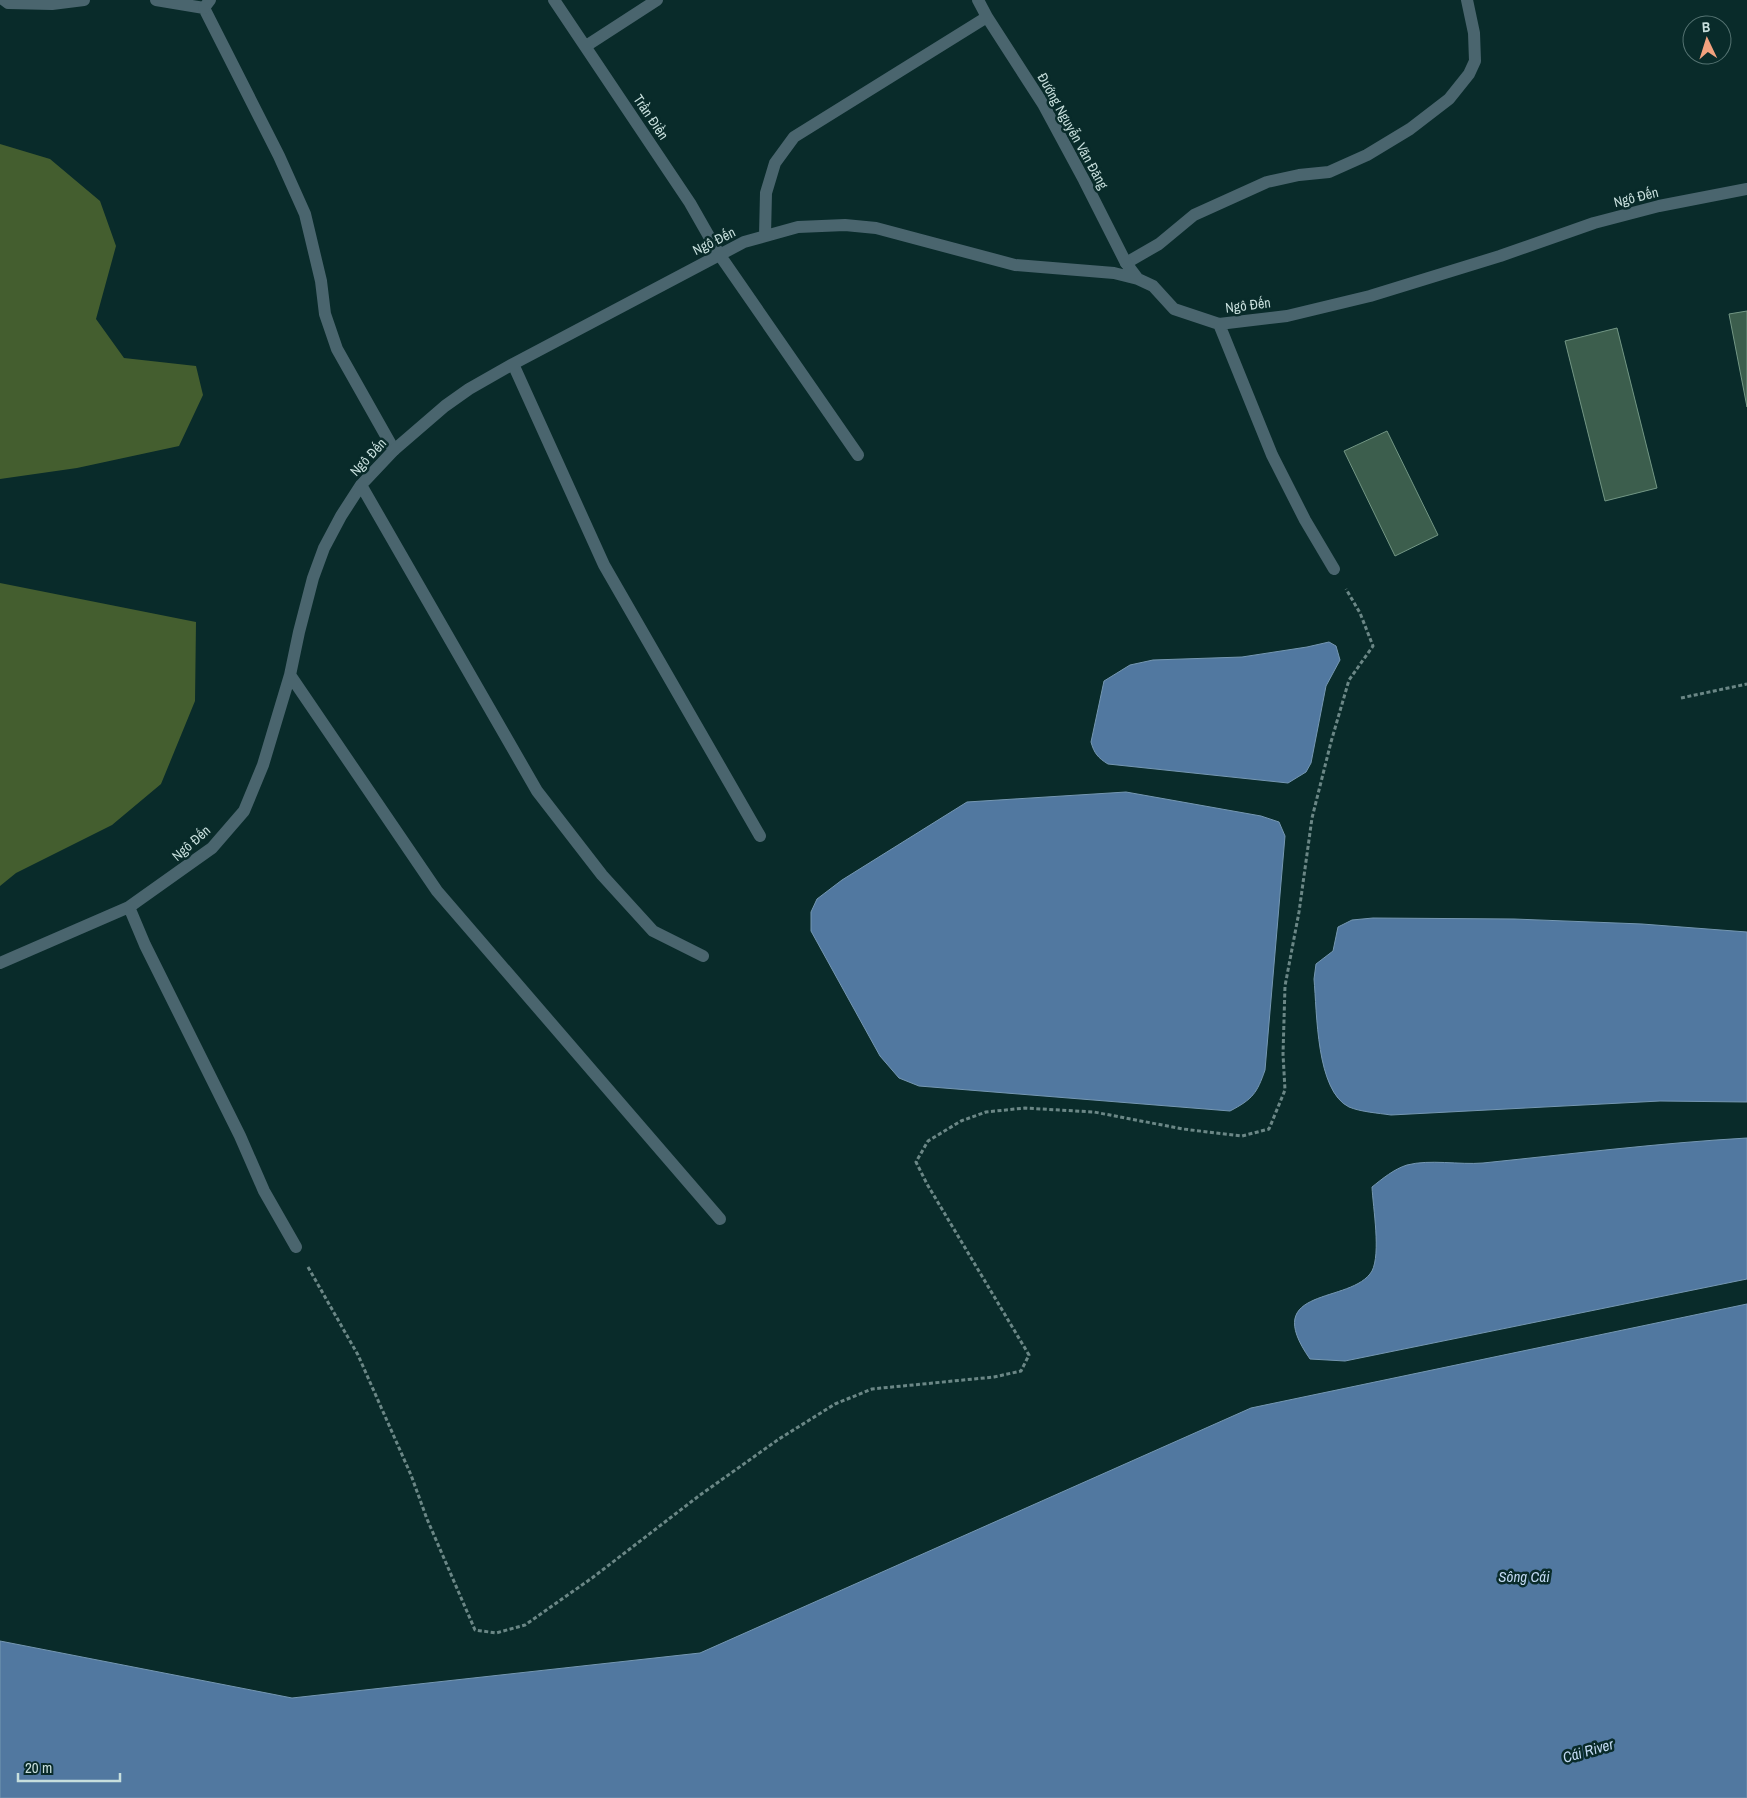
<svg xmlns="http://www.w3.org/2000/svg" width="1747" height="1798" viewBox="0 0 1747 1798" font-family="'Archivo Narrow',sans-serif">
  <rect width="100%" height="100%" fill="#092b2a"/>
  <path fill="#445e2f" d="M 0,144 L 50,159 L 100,201 L 116,246 L 96,319 L 124,358 L 196,366 L 203,395 L 179,446 L 77,468 L 0,479 Z
    M 0,583 L 196,622 L 195,701 L 161,784 L 112,825 L 16,873 L 0,886 Z"/>
  <path fill="#5178a0" stroke="#7597b2" d="M 1329,642 L 1336,646 L 1340,660 L 1326,686 L 1311,763 L 1306,772 L 1288,783 L 1108,764 C 1098,758 1094,753 1091,742 L 1104,681 L 1130,665 L 1153,660 L 1242,657 L 1307,647 Z
    M 1126,792 L 1261,816 L 1279,822 L 1285,836 L 1265,1070 C 1257,1093 1253,1099 1230,1111 L 919,1086 L 899,1078 L 880,1056 L 811,931 L 811,912 L 817,899 L 842,880 L 967,802 Z
    M 1373,918 L 1514,919 L 1642,924 L 1747,932 L 1747,1102 L 1660,1101 L 1391,1115 C 1378,1113 1361,1112 1349,1107 C 1316,1091 1317,1012 1314,979 L 1316,964 L 1333,951 L 1338,927 L 1352,920 Z
    M 1747,1138 L 1747,1279 L 1345,1361 L 1310,1359 C 1258,1285 1352,1305 1372,1271 C 1381,1253 1373,1208 1372,1187 C 1382,1179 1394,1169 1407,1165 C 1430,1159 1459,1165 1483,1163 C 1571,1154 1659,1143 1747,1138 Z
    M 1747,1304 L 1747,1798 L 0,1798 L 0,1641 L 292,1698 L 700,1653 L 1251,1408 Z"/>
  <path fill="#3c5e4d" stroke="#739785" d="M 1747,311 L 1747,407 L 1729,314 Z
    M 1617,328 L 1657,488 L 1605,501 L 1565,341 Z
    M 1387,431 L 1438,535 L 1395,556 L 1344,451 Z"/>
  <g fill="none" stroke-linecap="round" stroke-linejoin="round">
    <path stroke="#6b8786" stroke-width="3" stroke-dasharray="4 2.5" stroke-linecap="butt" d="M 1681,698 L 1747,684
      M 308,1267 L 358,1355 L 411,1475 L 427,1519 L 475,1630 L 496,1633 L 525,1625 L 592,1578 L 700,1495 L 779,1439 L 835,1404 L 872,1389 L 994,1377 L 1021,1371 L 1029,1355 L 927,1184 L 916,1162 L 928,1141 L 961,1121 L 986,1112 L 1025,1108 L 1094,1112 L 1183,1129 L 1242,1136 L 1269,1129 L 1285,1090 L 1283,1054 L 1285,986 L 1299,912 L 1312,818 L 1331,742 L 1349,680 L 1373,646 L 1360,613 L 1346,589"/>
    <path stroke="#4a656e" stroke-width="12" d="M 4,0 L 8,3 L 52,4 L 84,0
      M 156,0 L 204,8 L 279,156 L 305,214 L 321,281 L 325,314 L 337,349 L 394,450
      M 1126,263 L 1159,244 L 1194,215 L 1267,182 L 1299,175 L 1329,172 L 1367,155 L 1410,129 L 1449,99 L 1469,74 L 1475,61 L 1474,33 L 1467,0"/>
    <path stroke="#4a656e" stroke-width="12" d="M 554,0 L 690,203 L 719,254 L 858,455
      M 978,0 L 987,17 L 1043,104 L 1084,180 L 1126,263 L 1138,279
      M 204,8 L 210,0
      M 586,46 L 657,0
      M 765,235 L 766,193 L 775,163 L 794,137 L 987,17
      M 1219,324 L 1272,455 L 1305,520 L 1334,569
      M 513,364 L 604,565 L 760,836
      M 361,485 L 537,791 L 602,875 L 653,931 L 703,956
      M 290,675 L 437,891 L 720,1219
      M 129,907 L 145,945 L 240,1136 L 264,1191 L 296,1247
      M 0,963 L 129,907 L 212,848 L 244,811 L 263,765 L 290,675 L 299,632 L 313,578 L 324,548 L 341,516 L 361,485 L 394,450 L 445,406 L 469,389 L 513,364 L 744,242 L 798,227 L 845,225 L 876,228 L 1015,265 L 1114,273 L 1138,279 L 1153,286 L 1174,309 L 1219,324 L 1287,316 L 1370,296 L 1500,256 L 1594,223 L 1659,206 L 1747,189"/>
  </g>
  <g text-anchor="middle" stroke-width="5" stroke-linejoin="round" paint-order="stroke">
    <g font-size="14" fill="#c8dfdd" stroke="#092b2a">
      <text transform="translate(651 117) rotate(56)" y="5">Trần Điền</text>
      <text transform="translate(1073 131) rotate(61)" y="5">Đướng Nguyễn Văn Đăng</text>
      <text transform="translate(1636 197) rotate(-14)" y="5">Ngô Đến</text>
      <text transform="translate(714 241) rotate(-26)" y="5">Ngô Đến</text>
      <text transform="translate(1248 305) rotate(-7)" y="5">Ngô Đến</text>
      <text transform="translate(368 457) rotate(-47)" y="5">Ngô Đến</text>
      <text transform="translate(191 843) rotate(-41)" y="5">Ngô Đến</text>
    </g>
    <g font-size="15" font-style="italic" fill="#c2d9f2" stroke="#092b2a">
      <text x="1524" y="1582">Sông Cái</text>
      <text transform="translate(1588 1751) rotate(-16)" y="5">Cái River</text>
    </g>
  </g>
  <g transform="translate(1707 40) rotate(356)"><circle r="24" fill="#092b2a" stroke="#557372"/>
  <path d="M0-4L9 19L0 12L-9 19Z" fill="#f2a17e"/>
  <text y="-8" font-size="14" font-weight="bold" text-anchor="middle" fill="#c8dfdd">B</text>
  </g>
  <path d="M18 1773v8h102v-8" fill="none" stroke="#c8dfdd" stroke-width="2.5"/>
  <text x="25" y="1773" font-size="15" fill="#c8dfdd" stroke="#092b2a" stroke-width="4" paint-order="stroke">20 m</text>
</svg>
